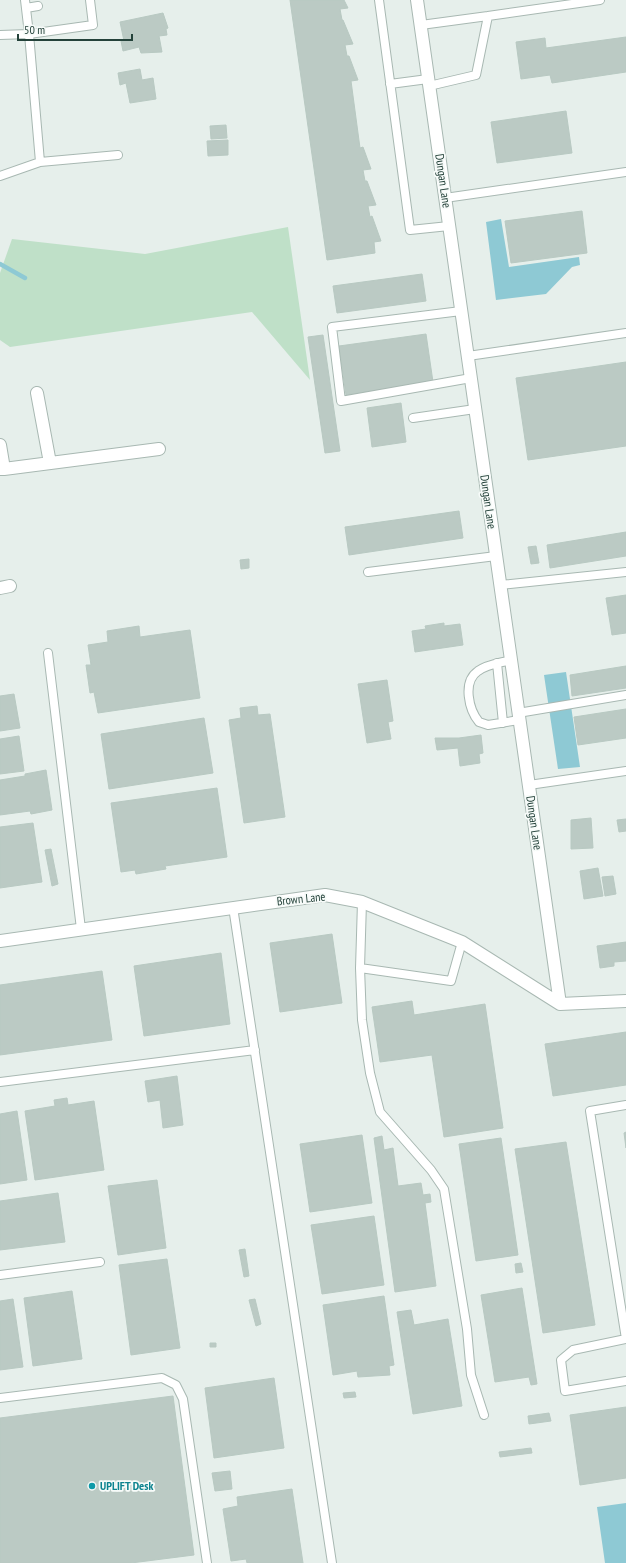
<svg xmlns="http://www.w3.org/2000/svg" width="626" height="1563" viewBox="0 0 626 1563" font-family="'PT Sans Narrow',sans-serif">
  <rect width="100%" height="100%" fill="#e6efeb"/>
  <path fill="#bfe0c8" d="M 288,227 L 310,380 L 252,312 L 10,347 L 0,340 L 0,273 L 12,239 L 145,254 Z"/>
  <path fill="#8ec9d4" d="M 501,219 L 509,267 L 579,257 L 580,265 L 572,267 L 546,294 L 496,300 L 486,222 Z
    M 566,672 L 580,767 L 558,769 L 544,675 Z
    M 626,1503 L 626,1563 L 605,1563 L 597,1507 Z"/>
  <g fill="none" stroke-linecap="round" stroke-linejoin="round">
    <path stroke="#8ec9d4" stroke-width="4.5" d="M 0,264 L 25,278"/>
  </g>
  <path fill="#bbcac4" stroke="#b8c9c2" d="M 290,0 L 344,0 L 348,8 L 340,9 L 342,20 L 343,20 L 353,44 L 345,45 L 347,56 L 349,56 L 358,80 L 351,81 L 360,148 L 363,147 L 371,169 L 363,170 L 365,181 L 367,181 L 376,205 L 368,206 L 370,217 L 372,216 L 381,241 L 374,242 L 375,253 L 327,260 Z
    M 163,13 L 168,28 L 166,29 L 167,35 L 159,36 L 162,52 L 141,53 L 139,47 L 123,51 L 121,41 L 124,41 L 120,22 Z
    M 626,37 L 626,72 L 552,83 L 550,75 L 521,79 L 516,42 L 545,38 L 546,48 Z
    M 140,69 L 142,80 L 153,78 L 156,99 L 130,103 L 126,83 L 120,85 L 118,73 Z
    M 566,111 L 572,153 L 497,163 L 491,122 Z
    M 226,125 L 227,138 L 211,139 L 210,126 Z
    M 228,140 L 228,155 L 208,156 L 207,141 Z
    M 582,211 L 587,253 L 511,263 L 505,221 Z
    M 422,274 L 426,301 L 337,313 L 333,286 Z
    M 426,334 L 433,382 L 346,395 L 339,346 Z
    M 323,335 L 340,451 L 325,453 L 308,337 Z
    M 626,362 L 626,446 L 528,460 L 516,378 Z
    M 401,403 L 406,442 L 372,447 L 367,408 Z
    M 459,511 L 463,538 L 349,555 L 345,527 Z
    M 626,532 L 626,556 L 550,568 L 547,545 Z
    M 536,546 L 539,563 L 531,564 L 528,547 Z
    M 249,559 L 249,568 L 241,569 L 240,560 Z
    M 626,595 L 626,633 L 612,635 L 606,598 Z
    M 444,623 L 444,626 L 460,624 L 463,645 L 415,652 L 412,631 L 426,629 L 425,626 Z
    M 139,626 L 140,637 L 190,630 L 200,698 L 98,713 L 94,692 L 90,693 L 86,665 L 91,665 L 88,645 L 108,642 L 107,631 Z
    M 626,666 L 626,688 L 572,696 L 570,675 Z
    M 387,680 L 393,721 L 388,722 L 391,739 L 367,743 L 358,684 Z
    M 14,694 L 20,728 L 0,731 L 0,696 Z
    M 257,706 L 258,715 L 270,714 L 285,817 L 244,823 L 229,720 L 241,718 L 240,708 Z
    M 626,709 L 626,738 L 578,745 L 574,717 Z
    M 204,718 L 213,773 L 109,789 L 101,734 Z
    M 481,735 L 483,753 L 479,754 L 480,763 L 460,766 L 458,748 L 437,750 L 435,738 L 459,738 Z
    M 19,736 L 24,771 L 0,774 L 0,739 Z
    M 46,770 L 52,810 L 31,814 L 30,811 L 0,815 L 0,780 L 25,776 L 25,774 Z
    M 217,788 L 227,857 L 165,866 L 166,869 L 136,874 L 135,870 L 121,872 L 111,803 Z
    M 591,818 L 593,848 L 571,849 L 571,820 Z
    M 626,819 L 626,831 L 619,832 L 617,820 Z
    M 33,823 L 42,882 L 0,888 L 0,827 Z
    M 51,849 L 58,884 L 52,886 L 45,850 Z
    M 598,868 L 603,896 L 584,899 L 580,871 Z
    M 613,876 L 616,894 L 605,896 L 602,877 Z
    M 332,934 L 342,1003 L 280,1012 L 270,943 Z
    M 626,942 L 626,961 L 614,962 L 614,966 L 600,968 L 597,946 Z
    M 221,953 L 230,1024 L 144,1036 L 134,966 Z
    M 102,971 L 112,1040 L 0,1055 L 0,985 Z
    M 412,1001 L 414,1015 L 485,1004 L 503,1128 L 444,1137 L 432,1055 L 380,1062 L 372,1007 Z
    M 626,1032 L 626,1085 L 553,1096 L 545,1044 Z
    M 177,1076 L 183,1125 L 163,1128 L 160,1100 L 148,1102 L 145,1081 Z
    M 67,1098 L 68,1105 L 94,1101 L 104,1170 L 35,1180 L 25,1111 L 55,1106 L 54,1100 Z
    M 17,1111 L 27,1180 L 0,1184 L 0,1114 Z
    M 626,1132 L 626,1148 L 624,1133 Z
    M 362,1135 L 372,1203 L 310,1212 L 300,1144 Z
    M 382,1136 L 384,1150 L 393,1148 L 398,1186 L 421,1183 L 423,1195 L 430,1194 L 431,1202 L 425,1203 L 436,1286 L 395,1292 L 374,1138 Z
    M 501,1138 L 518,1255 L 476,1261 L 459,1144 Z
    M 566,1142 L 595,1325 L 543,1333 L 515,1149 Z
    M 157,1180 L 166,1248 L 118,1255 L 108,1186 Z
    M 58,1193 L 65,1242 L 0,1250 L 0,1201 Z
    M 374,1216 L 384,1285 L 322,1294 L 311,1225 Z
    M 245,1249 L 249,1276 L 244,1277 L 239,1250 Z
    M 167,1259 L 180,1348 L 131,1355 L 119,1265 Z
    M 521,1263 L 523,1272 L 516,1273 L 515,1264 Z
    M 522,1288 L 537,1384 L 531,1385 L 529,1377 L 495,1382 L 481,1295 Z
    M 72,1291 L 82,1359 L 33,1366 L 24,1298 Z
    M 384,1296 L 394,1365 L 389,1366 L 390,1375 L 358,1377 L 357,1371 L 333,1375 L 323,1305 Z
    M 13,1299 L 23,1367 L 0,1370 L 0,1301 Z
    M 255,1299 L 261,1324 L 256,1326 L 249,1300 Z
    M 411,1310 L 414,1325 L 448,1319 L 462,1406 L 413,1414 L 397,1312 Z
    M 210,1343 L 216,1343 L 216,1347 L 210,1347 Z
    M 274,1378 L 284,1448 L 214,1458 L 205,1388 Z
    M 355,1392 L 356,1397 L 344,1398 L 343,1393 Z
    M 173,1396 L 194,1555 L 131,1563 L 0,1563 L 0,1418 Z
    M 626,1407 L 626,1478 L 580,1485 L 570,1415 Z
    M 549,1413 L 551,1421 L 529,1424 L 528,1416 Z
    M 531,1448 L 532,1453 L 500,1457 L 499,1452 Z
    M 230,1471 L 232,1489 L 215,1491 L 212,1473 Z
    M 292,1489 L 303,1563 L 247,1563 L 246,1559 L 231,1561 L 223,1509 L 238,1506 L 237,1497 Z"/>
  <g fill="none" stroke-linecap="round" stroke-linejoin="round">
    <defs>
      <path id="service" d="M 25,0 L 29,34 L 93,25 L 90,0
        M 379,0 L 410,230 L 449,226
        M 26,8 L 38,6
        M 488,16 L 600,0
        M 421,25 L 488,16 L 476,75 L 429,86
        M 0,35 L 29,34 L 40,162 L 118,155
        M 390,84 L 428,79
        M 0,176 L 40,162
        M 445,198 L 626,172
        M 461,311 L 332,327 L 341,401 L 471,378
        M 468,356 L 626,333
        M 413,418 L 475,409
        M 368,572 L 496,556
        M 500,585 L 626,572
        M 48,653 L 81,929
        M 511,660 C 500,663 487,664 478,671 C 462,682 469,710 479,722 L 488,725 L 519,720
        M 497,663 L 503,723
        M 518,713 L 626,695
        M 529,785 L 626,771
        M 362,902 L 360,968 L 362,1020 L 370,1073 L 380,1112 L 431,1170 L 444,1189 L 467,1329 L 471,1375 L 484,1415
        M 233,907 L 332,1563
        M 360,968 L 451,981 L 462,942
        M 0,1082 L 255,1050
        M 626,1105 L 590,1111 L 626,1339
        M 0,1275 L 100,1262
        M 626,1339 L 573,1350 L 561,1360 L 565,1391 L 626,1381
        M 0,1398 L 162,1378 L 176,1385 L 183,1399 L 207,1563"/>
      <path id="minor" d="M 417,0 L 560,1004
        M 37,393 L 50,463
        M 0,445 L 4,469 L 0,469
        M 4,469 L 159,449
        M 0,588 L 10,586
        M 0,941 L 325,895 L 362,902 L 462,942 L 560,1004 L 626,1001"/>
    </defs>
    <use href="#service" stroke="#a8b8b2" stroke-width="10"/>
    <use href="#minor" stroke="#a8b8b2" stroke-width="14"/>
    <use href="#service" stroke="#fff" stroke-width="8"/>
    <use href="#minor" stroke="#fff" stroke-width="12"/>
  </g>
  <circle fill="#0f9aa8" stroke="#f7fbf9" stroke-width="1.5" cx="92" cy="1486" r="4"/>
  <g text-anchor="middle" stroke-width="3.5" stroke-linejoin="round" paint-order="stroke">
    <g font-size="12" fill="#24423a" stroke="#f7fbf9">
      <text transform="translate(443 181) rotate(82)" y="4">Dungan Lane</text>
      <text transform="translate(488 502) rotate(82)" y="4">Dungan Lane</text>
      <text transform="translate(534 823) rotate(82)" y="4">Dungan Lane</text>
      <text transform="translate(301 899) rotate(-6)" y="4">Brown Lane</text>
    </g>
    <g font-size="12" font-weight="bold" fill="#0d838f" stroke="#f7fbf9" text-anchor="start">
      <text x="100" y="1490">UPLIFT Desk</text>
    </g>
  </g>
  <path d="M18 34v6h114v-6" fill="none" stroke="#24423a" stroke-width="2"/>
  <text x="24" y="34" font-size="12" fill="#24423a" stroke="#f7fbf9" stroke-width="3" paint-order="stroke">50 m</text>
</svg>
